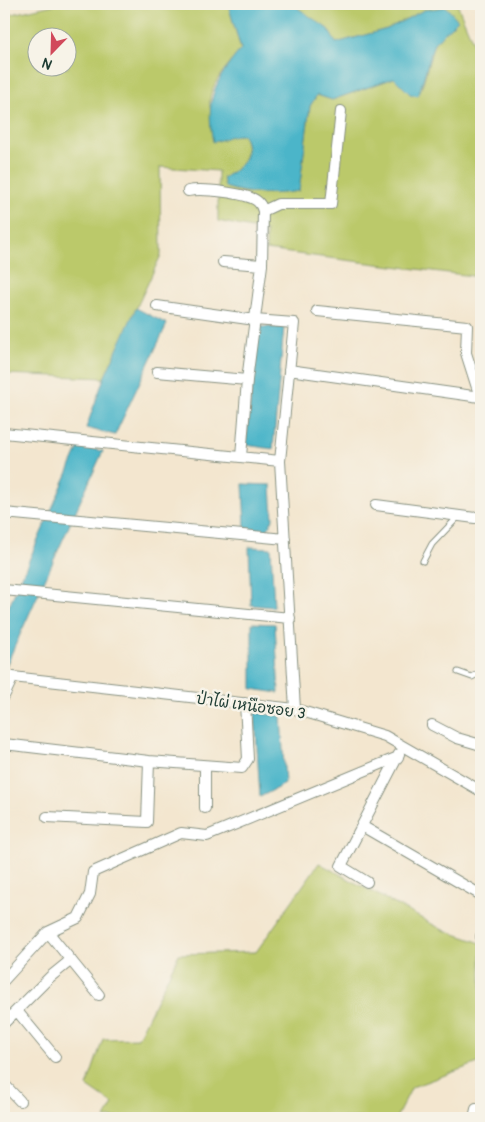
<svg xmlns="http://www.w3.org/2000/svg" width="485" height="1122" viewBox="0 0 485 1122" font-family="Pangolin,'Playpen Sans Thai',sans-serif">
  <rect width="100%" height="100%" fill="#f7f3e8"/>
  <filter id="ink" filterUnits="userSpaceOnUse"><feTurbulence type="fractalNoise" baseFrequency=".02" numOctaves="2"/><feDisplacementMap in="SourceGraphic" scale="10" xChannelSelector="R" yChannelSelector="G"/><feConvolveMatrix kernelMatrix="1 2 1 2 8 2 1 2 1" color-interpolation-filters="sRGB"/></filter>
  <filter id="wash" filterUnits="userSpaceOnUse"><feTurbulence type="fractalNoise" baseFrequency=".0096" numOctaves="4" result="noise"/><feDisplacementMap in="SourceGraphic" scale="20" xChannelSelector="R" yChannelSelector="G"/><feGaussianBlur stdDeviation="1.12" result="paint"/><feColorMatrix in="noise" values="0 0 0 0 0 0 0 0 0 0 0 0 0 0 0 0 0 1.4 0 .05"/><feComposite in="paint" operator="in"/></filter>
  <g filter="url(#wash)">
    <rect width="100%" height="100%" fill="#f3e6cf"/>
    <path fill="#bbc96a" stroke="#6d834f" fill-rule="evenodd" d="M 57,4 L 228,4 L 241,50 C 229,64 207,86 210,107 C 211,118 218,130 222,140 L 229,135 L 243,135 C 253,156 240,168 223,178 L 225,187 C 248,196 275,194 299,191 L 310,106 L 317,95 L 332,100 L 394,78 L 410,94 L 422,87 L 434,43 L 458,20 L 424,10 L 387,29 L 336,43 L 292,4 L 457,4 L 481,61 L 481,272 L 472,276 L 266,250 L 266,231 L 218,221 L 218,171 L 160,167 L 161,255 L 104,378 L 4,374 L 4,27 L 8,15 ZM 38,38 L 68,38 L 68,68 L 38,68 Z
      M 319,863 L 443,930 L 481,943 L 481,1062 L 412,1087 L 396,1118 L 105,1118 L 113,1104 L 87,1086 L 103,1039 L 138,1038 L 179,954 L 256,952 Z"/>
    <path fill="#4bb5c9" stroke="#35797e" d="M 228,4 L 292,4 L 328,29 L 336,43 L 387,29 L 424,10 L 446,7 L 458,20 L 434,43 L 418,96 L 410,94 L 394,78 L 332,100 L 317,95 L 310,106 L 299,191 C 275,195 248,195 225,187 L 223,178 C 240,168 254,156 243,135 C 227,135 227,139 213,142 C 205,100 214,82 241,49 Z
      M 136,308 L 167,324 L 115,435 L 86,428 L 104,378 Z
      M 258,327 L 284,327 L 273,449 L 246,445 Z
      M 79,447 L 103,451 L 4,670 L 4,617 Z
      M 243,484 L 271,485 L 273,519 L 267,531 L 245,528 Z
      M 249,547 L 271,548 L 274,607 L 251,605 Z
      M 252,623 L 275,624 L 279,693 L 252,689 Z
      M 255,713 L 281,716 L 285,784 L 260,797 Z"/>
  </g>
  <g filter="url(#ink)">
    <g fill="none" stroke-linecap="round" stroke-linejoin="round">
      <defs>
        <path id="service" d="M 423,561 L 432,544 L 459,516
          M 458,672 L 472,677 L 481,672"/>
        <path id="minor" d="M 188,191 C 202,188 246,193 257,201 C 261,204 262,207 263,211 L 262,265 L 223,262
          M 263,211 L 278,204 L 331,204 L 341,111
          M 157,306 L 255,320 L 294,323 L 280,461 L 295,709
          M 289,370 L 480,397 L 466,353 L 467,326 L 317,311
          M 157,372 L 247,380
          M 4,433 L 280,461
          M 241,457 L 247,380 L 262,265
          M 376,505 L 475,518 L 481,515
          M 4,513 L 285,539
          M 4,590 L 290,618
          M 4,676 L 295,709 L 385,736 L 481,791
          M 4,696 L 13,677
          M 432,725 L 457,738 L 481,745
          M 4,744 L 149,761 L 242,768 L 248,759 L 245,703
          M 205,766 L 205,808
          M 47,817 L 147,822 L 149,761
          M 362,826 L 481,895
          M 367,882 L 341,866 L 399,754
          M 481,937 L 481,936
          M 4,980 L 48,932
          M 99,995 L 48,932 L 78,918 L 90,894 L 93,872 L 181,833 L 207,836 L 398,757
          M 17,1011 L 55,1057
          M 4,1023 L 50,977 L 71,960
          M 4,1084 L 20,1101
          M 474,1118 L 476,1109"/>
      </defs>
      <use href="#service" stroke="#899282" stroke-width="7"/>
      <use href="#minor" stroke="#899282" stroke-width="12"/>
      <use href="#service" stroke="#fff" stroke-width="5"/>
      <use href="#minor" stroke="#fff" stroke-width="10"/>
    </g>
  </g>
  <g text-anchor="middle" stroke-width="5" stroke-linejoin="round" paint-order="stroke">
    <g font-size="15" fill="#1f3d34" stroke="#f7f3e8">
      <text transform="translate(251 706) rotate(8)" y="5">ป่าไผ่ เหนือซอย 3</text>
    </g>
  </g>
  <rect width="485" height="1122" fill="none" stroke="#f7f3e8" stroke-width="20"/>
  <g transform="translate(52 52) rotate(203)"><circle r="24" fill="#f7f3e8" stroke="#a1aaa0"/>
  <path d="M0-4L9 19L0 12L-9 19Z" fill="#d1495b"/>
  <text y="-8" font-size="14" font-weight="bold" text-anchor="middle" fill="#1f3d34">N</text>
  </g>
</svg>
